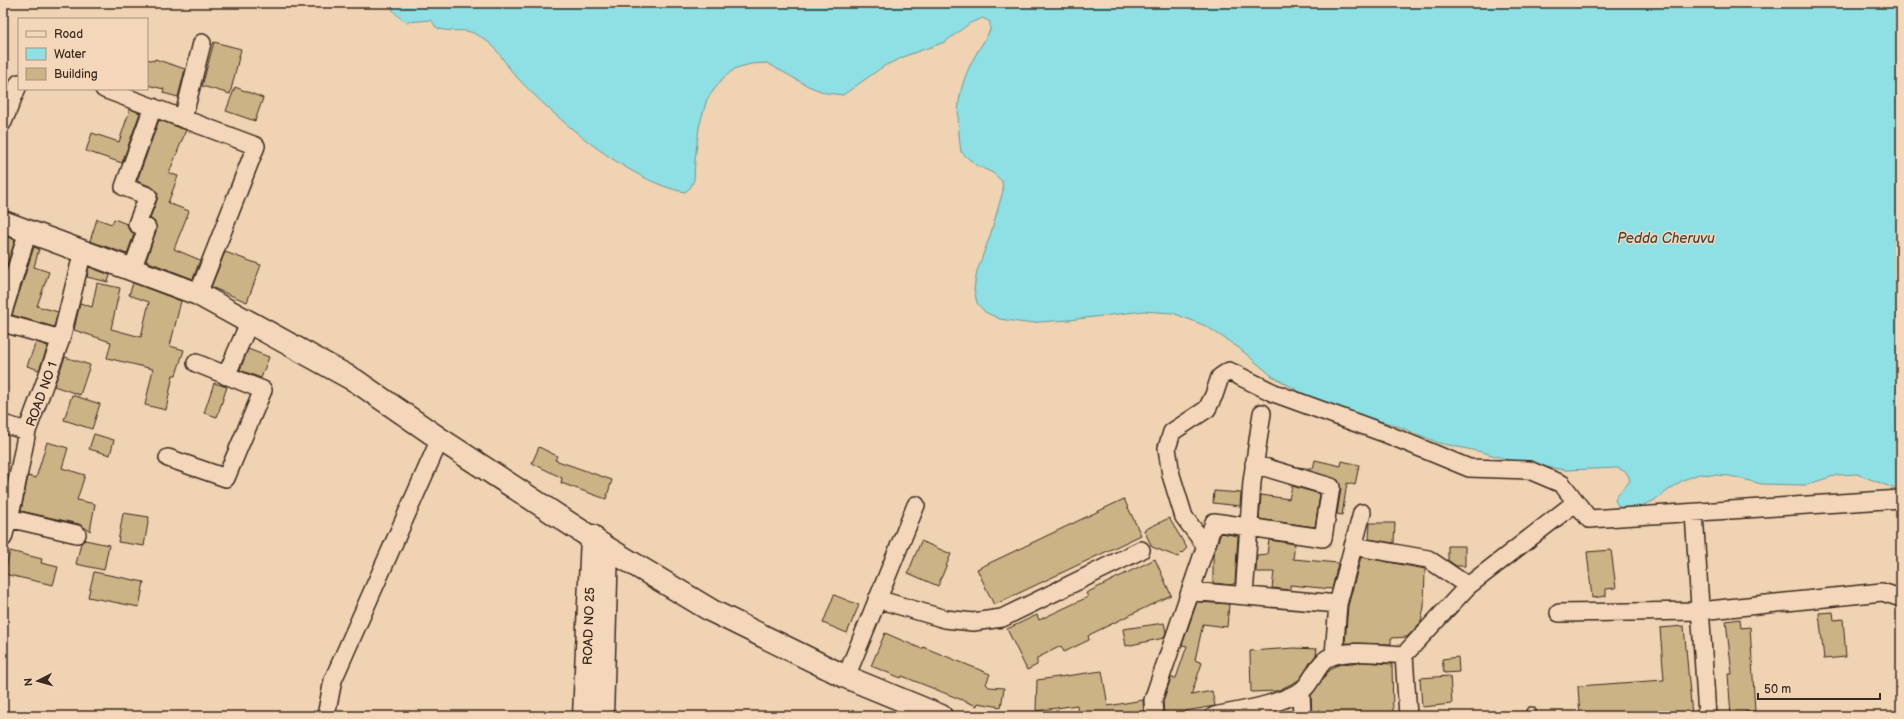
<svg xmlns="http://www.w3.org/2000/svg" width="1904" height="719" viewBox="0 0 1904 719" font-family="'Balsamiq Sans',sans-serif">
  <rect width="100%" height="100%" fill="#efd3b3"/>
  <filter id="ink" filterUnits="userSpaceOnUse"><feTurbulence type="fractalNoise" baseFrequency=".025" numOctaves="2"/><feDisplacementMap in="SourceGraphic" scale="8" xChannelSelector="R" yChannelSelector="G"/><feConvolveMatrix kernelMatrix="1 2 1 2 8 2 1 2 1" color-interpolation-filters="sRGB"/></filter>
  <g filter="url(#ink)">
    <path fill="#8ee0e5" stroke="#6d9795" d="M 391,3 L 1901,3 L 1901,491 L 1857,474 L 1837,475 L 1805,485 L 1762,484 L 1730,476 L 1699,474 L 1683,480 L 1653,501 L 1636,508 L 1619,508 L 1615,500 C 1618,490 1626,489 1630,480 L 1627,473 L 1618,468 L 1566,470 L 1519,463 L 1482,452 L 1439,443 L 1395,425 L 1351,413 L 1304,394 L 1272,376 L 1239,348 L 1206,326 L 1173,313 L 1143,311 L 1069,320 L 1025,323 L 1000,319 L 985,312 L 977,303 L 974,289 L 977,271 L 990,236 L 1003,191 L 1002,181 L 993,173 L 976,165 L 961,152 C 956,114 956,90 975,56 C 980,47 986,39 990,30 L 990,22 L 983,18 L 970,23 L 945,42 L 908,55 L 884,66 L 843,95 L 826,93 L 808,86 L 767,63 L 751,64 L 736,68 L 723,78 L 707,99 L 699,127 L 695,160 L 694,180 L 690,188 L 685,192 C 630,183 551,115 514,74 C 505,64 499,50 487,41 C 482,37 473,32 466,31 C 458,30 442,32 436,27 C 434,25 433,22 431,20 L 407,22 C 400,19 391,11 391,3 Z"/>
    <path fill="#cbb386" stroke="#3b2a1e" d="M 214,42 L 241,49 L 230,94 L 202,86 Z
      M 147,59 L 154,61 L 155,59 L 185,69 L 178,97 L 163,93 L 164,89 L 147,85 Z
      M 235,87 L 263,98 L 255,121 L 226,111 Z
      M 130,109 L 140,113 L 122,163 L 86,151 L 92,133 L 119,142 Z
      M 159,120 L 186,130 L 169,173 L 178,176 L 168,203 L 189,211 L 174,249 L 200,260 L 193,279 L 146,261 L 156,231 L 155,222 L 150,218 L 157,200 L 158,193 L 152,187 L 137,181 Z
      M 97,219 L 112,224 L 114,219 L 127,224 L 129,230 L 134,234 L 127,254 L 90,241 Z
      M 3,235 L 15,240 L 3,278 Z
      M 34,247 L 39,249 L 34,267 L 49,272 L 37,306 L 58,312 L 54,327 L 12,315 Z
      M 225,252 L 261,265 L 247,302 L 211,287 Z
      M 89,267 L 110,275 L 108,282 L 87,277 Z
      M 97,283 L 120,288 L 111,329 L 141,337 L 149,302 L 129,295 L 133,283 L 181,301 L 170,346 L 184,350 L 176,375 L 173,375 L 166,410 L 145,405 L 153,369 L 107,358 L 111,342 L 74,330 L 80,303 L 92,307 Z
      M 36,342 L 48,346 L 39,370 L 27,366 Z
      M 248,349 L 269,357 L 261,378 L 240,370 Z
      M 65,357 L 90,365 L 80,395 L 54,386 Z
      M 214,383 L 227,387 L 217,417 L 204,413 Z
      M 72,395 L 100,404 L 92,429 L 64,420 Z
      M 94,434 L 114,440 L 110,455 L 89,449 Z
      M 47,442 L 68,448 L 62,468 L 85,475 L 77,500 L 95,504 L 90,531 L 79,524 L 21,511 L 28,476 L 36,478 Z
      M 539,447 L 557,456 L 555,460 L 612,480 L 606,499 L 561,483 L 562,478 L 532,463 Z
      M 1315,460 L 1341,466 L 1342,461 L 1359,465 L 1355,485 L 1347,483 L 1342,515 L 1337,514 L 1341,489 L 1338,480 L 1298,467 L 1313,469 Z
      M 1292,486 L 1320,494 L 1315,527 L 1259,519 L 1261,495 L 1289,499 Z
      M 1214,491 L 1241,493 L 1240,506 L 1213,503 Z
      M 1124,499 L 1141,535 L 994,605 L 977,569 Z
      M 123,513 L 149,517 L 144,546 L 118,542 Z
      M 1169,518 L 1187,548 L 1178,557 L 1152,547 L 1144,530 Z
      M 1370,523 L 1395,523 L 1394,543 L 1369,539 Z
      M 1221,533 L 1238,536 L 1235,583 L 1231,585 L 1213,583 L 1213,555 Z
      M 85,540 L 109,545 L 104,570 L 76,564 L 81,543 Z
      M 1269,540 L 1295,544 L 1293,559 L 1338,563 L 1332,589 L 1290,585 L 1290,590 L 1272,588 L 1274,572 L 1256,572 L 1257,555 L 1267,554 Z
      M 921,541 L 951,554 L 938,586 L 908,573 Z
      M 1448,546 L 1465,546 L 1465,566 L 1456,566 L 1448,560 Z
      M 1611,550 L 1616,588 L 1606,589 L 1606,596 L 1592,598 L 1587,552 Z
      M 10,551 L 42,559 L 41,563 L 58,567 L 53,585 L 4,574 Z
      M 1361,557 L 1425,569 L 1424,607 L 1421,622 L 1407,637 L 1391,638 L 1391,644 L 1345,643 L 1348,606 Z
      M 1155,559 L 1171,595 L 1091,634 L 1088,636 L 1089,640 L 1064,652 L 1061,646 L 1037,658 L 1037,665 L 1027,670 L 1007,629 L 1037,615 L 1039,620 L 1088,597 L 1086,593 Z
      M 94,572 L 144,582 L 139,607 L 88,597 Z
      M 834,595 L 859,605 L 847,633 L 823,623 Z
      M 1197,602 L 1229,604 L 1227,627 L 1203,624 L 1195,660 L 1202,663 L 1191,695 L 1212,691 L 1215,706 L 1185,711 L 1186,713 L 1164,716 L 1163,701 L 1171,678 L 1176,678 L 1187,646 L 1182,645 Z
      M 1833,612 L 1834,620 L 1843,619 L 1846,657 L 1824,659 L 1819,613 Z
      M 1740,619 L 1741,628 L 1750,627 L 1755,711 L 1745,712 L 1745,716 L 1731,716 L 1728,674 L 1732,674 L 1726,621 Z
      M 1164,623 L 1166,632 L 1164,638 L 1126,646 L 1123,629 Z
      M 1684,626 L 1692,716 L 1580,716 L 1578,686 L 1664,680 L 1660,628 Z
      M 885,633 L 922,649 L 923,647 L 990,674 L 986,684 L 989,687 L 1004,688 L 1001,707 L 978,703 L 977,706 L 902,676 L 901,678 L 871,666 Z
      M 1294,648 L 1317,649 L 1316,655 L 1299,680 L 1277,691 L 1251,692 L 1250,651 Z
      M 1458,657 L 1459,672 L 1444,673 L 1442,659 Z
      M 1362,662 L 1392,664 L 1393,716 L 1312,716 L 1311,695 L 1329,671 L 1335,666 L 1342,664 Z
      M 1102,671 L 1108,706 L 1143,700 L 1144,716 L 1078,716 L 1077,705 L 1036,711 L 1037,680 Z
      M 1450,676 L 1452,704 L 1422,707 L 1420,678 Z"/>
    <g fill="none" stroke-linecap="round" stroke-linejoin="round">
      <defs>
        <path id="service" d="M 1531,712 L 1531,716"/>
        <path id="minor" d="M 104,89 L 256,146 L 198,294
          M 183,119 L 202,43
          M 3,122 L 19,83
          M 132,270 L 147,228 L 137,224 L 148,196 L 124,187 L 153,107
          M 3,312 L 28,231
          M 3,323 L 61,339
          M 226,376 L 249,323
          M 3,424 L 27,431
          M 168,458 L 226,478 L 263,390 L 196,363
          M 1694,513 L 1707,716
          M 8,518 L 77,534
          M 3,538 L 13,502 L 27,431 L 61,339 L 83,251
          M 1206,546 L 1184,517 L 1171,475 L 1167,448 L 1172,432 L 1207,409 L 1214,395 L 1220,377 L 1229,371 L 1274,393 L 1384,433 L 1469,468 L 1529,470 L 1562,484 L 1589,519 L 1901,499
          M 1353,546 L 1428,559 L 1468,586
          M 1190,591 L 1338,604
          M 1244,596 L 1252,482 L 1262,413
          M 877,599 L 945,619 L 973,622 L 1002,618 L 1141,550
          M 1559,613 L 1700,611 L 1882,592 L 1901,598
          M 1334,655 L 1338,604 L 1362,513
          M 1404,655 L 1408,716
          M 846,677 L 916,505
          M 1301,692 L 1302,716
          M 328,716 L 327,711 L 333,680 L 440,439
          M 1154,716 L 1153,700 L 1214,522 L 1323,538 L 1331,487 L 1254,464
          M 1214,716 C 1243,710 1274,706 1299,692 C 1310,687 1315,669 1324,661 C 1338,647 1385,654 1404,655 L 1468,586 L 1576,502"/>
        <path id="tertiary" d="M 3,222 L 198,294 L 356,381 L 440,439 L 607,548 L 712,611 L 846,677 L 941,716
          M 584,716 L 592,536
          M 602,716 L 607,548"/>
      </defs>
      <use href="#service" stroke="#3b2a1e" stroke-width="12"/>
      <use href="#minor" stroke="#3b2a1e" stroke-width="20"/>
      <use href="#tertiary" stroke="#3b2a1e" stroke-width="25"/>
      <use href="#service" stroke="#f4d7bb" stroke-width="9"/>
      <use href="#minor" stroke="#f4d7bb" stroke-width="17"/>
      <use href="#tertiary" stroke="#f4d7bb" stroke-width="22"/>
    </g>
  </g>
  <g text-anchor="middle" stroke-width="3" stroke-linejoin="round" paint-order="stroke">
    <g font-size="13" fill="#3b2a1e" stroke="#f4d7bb">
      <text transform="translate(41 394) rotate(-70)" y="5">ROAD NO 1</text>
      <text transform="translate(588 626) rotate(-88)" y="5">ROAD NO 25</text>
    </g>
    <g font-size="14" font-style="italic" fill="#47453c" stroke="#f4d7bb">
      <text x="1666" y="243">Pedda Cheruvu</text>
    </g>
  </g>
  <rect width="1904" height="719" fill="none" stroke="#f4d7bb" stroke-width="16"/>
  <rect x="8" y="8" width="1888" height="703" fill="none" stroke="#3b2a1e" stroke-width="1.5" filter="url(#ink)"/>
  <rect x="18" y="18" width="130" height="72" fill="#f4d7bb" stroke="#aa927c"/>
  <rect x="26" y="31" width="20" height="6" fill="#f4d7bb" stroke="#aa927c"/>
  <text x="54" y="38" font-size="12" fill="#3b2a1e">Road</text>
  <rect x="26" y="48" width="20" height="12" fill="#8ee0e5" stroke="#aa927c"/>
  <text x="54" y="58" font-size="12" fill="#3b2a1e">Water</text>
  <rect x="26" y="68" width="20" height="12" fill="#cbb386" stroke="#aa927c"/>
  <text x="54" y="78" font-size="12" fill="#3b2a1e">Building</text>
  <g transform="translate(38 681) rotate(264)" stroke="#f4d7bb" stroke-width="3" paint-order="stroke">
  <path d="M0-3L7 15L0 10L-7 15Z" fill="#3b2a1e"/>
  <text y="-6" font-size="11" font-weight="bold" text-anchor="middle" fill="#3b2a1e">N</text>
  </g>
  <path d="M1758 693v6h122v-6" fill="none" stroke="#3b2a1e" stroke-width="2"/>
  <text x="1764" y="693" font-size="12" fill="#3b2a1e" stroke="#f4d7bb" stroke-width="3" paint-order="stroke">50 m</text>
</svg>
